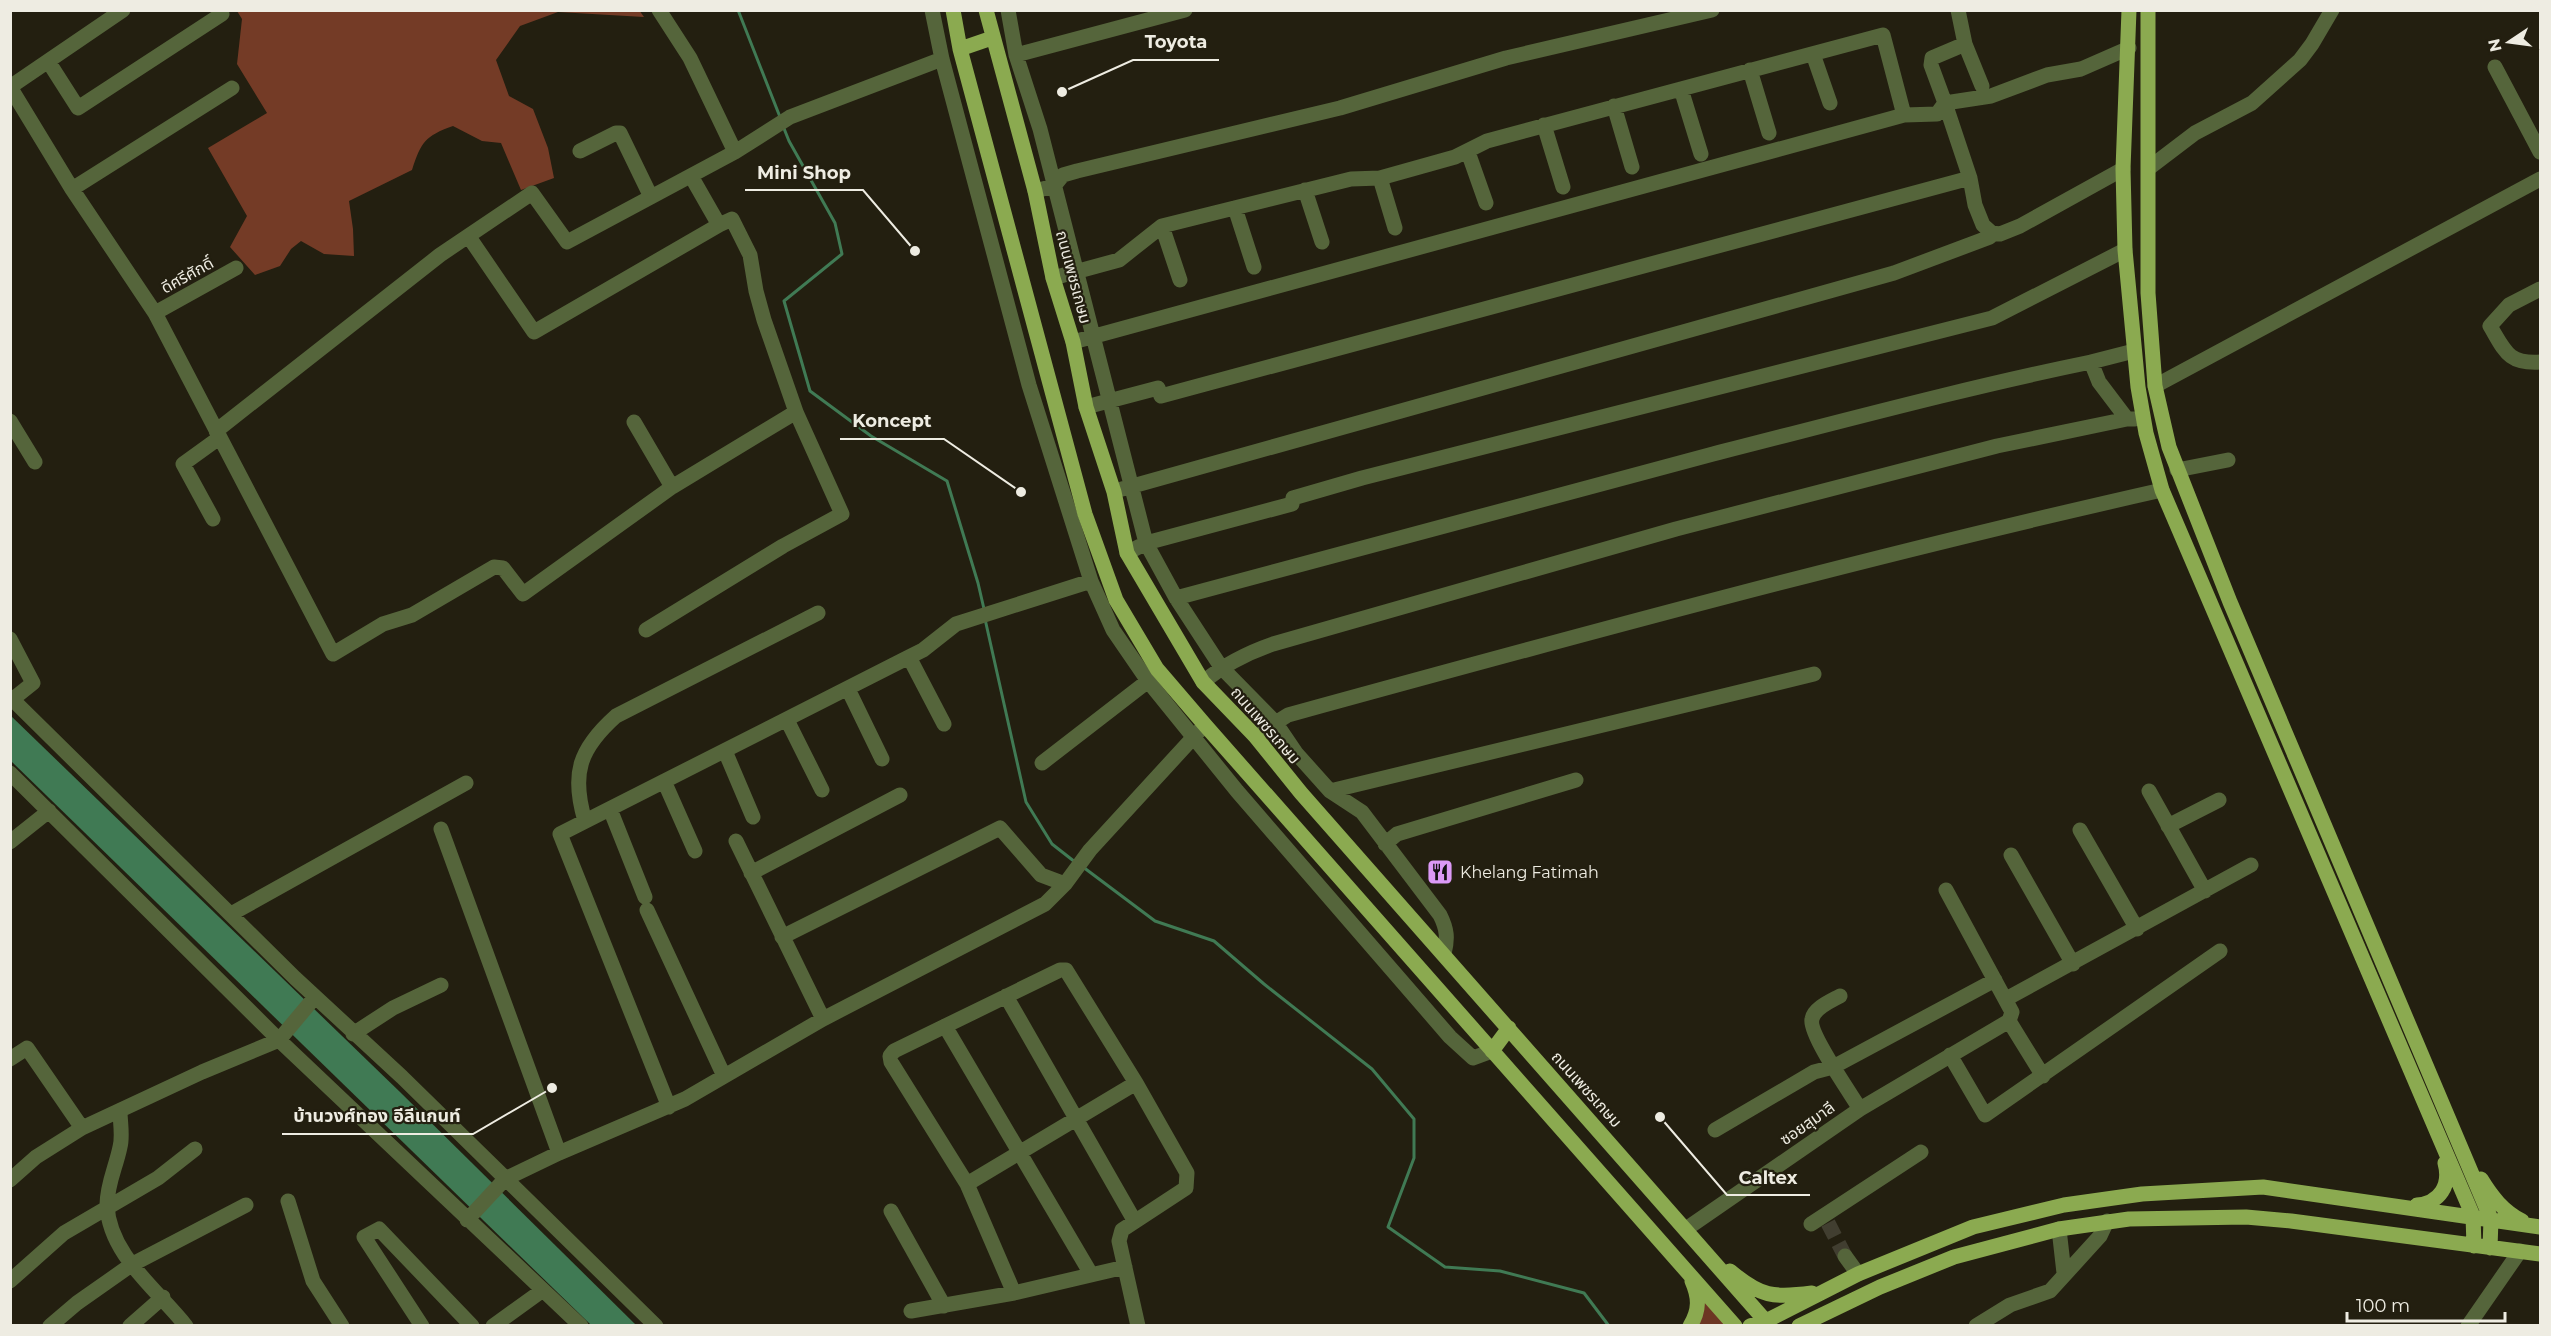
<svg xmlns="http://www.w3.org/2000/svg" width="2551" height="1336" viewBox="0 0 2551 1336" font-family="Montserrat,'Noto Sans Thai',sans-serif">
  <rect width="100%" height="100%" fill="#231f10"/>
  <path fill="#6c3623" d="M 1705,1299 L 1725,1325 L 1699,1326 Z"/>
  <path fill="#743b26" d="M 639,10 L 644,17 L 558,12 L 520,26 L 496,60 L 509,96 L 533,109 L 548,148 L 554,178 L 521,190 L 501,143 L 482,141 L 453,126 C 425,136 421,142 412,170 L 349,201 L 353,229 L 354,256 L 324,254 L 301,241 L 291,249 L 280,266 L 255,275 L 230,247 L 247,216 L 208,148 L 267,113 L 237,64 L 242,19 L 237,11 Z"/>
  <path fill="#407a54" d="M 10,715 L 400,1092 L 636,1325 L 591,1325 L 11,761 Z"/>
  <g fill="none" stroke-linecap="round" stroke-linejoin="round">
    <path stroke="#407a54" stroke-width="3" d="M 738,10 L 780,117
      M 783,126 L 789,141 L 835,223 L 842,254 L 784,301 L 810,391 L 871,436 L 947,481 L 978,583 L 984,609
      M 985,619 L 1026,802 L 1052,844 L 1075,862
      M 1083,867 L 1155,921 L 1214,941 L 1264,984 L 1372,1069 L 1414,1119 L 1414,1158 L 1388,1227 L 1445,1267 L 1500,1271 L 1584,1293 L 1609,1326"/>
    <path stroke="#413e30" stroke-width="15" stroke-dasharray="15 8" stroke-linecap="butt" d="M 1828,1223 L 1845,1256"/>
    <path stroke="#55653b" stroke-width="15" d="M 659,10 L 690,58 L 735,152
      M 932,10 L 942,59 L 1029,385 L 1091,581 L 1113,630 L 1148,681 L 1237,791 L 1450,1037 L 1473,1058 L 1492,1051
      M 1008,10 L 1016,55 L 1040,129 L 1146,543 L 1176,598 L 1221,667 L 1275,722 L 1296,753 L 1330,791 L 1362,812 L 1440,915 C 1447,929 1448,938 1444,954
      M 1958,10 L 1965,44 L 1982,86
      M 1965,44 L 1932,58 L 1931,65 L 1945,103 L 1991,96 L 2047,75 L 2081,69 L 2129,48
      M 1813,54 L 1830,103
      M 1016,55 L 1185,10
      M 48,61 L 78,108 L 222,14
      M 2495,67 L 2540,152
      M 1750,70 L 1769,133
      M 10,87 L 72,189 L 155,313 L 333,654 L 383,624 L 412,615 L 494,567 L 503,568 L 523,594 L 672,487 L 796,412
      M 10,87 L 123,10
      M 1681,89 L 1701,154
      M 1614,106 L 1632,167
      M 1544,125 L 1563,187
      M 580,151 L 616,133 L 620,133 L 651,197
      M 1468,152 L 1486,203
      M 2149,168 L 2195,133 L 2252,103 L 2300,60 L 2312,44 L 2332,10
      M 1380,178 L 1395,228
      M 72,189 L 232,88
      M 1305,190 L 1322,242
      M 1035,191 L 1054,186 L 1063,175 L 1077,171 L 1340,108 L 1506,58 L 1712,10
      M 1235,208 L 1254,267
      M 1162,226 L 1180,280
      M 469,237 L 534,332 L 719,225
      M 1053,278 L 1119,260 L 1162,226 L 1351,179 L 1380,178 L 1455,157 L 1487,141 L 1883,35 L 1904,115
      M 2540,289 L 2509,305 L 2490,326 C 2505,351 2508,364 2540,362
      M 155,313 L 236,268
      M 1073,342 L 1904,115 L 1937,114 L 1945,103 L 1970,178 L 1975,205 L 1983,225 L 1992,233 L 2000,234 L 2020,226 L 2123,169
      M 2091,362 L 2134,351
      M 2155,386 L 2540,179
      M 1086,407 L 1158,388 L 1161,396 L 1970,178
      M 10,421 L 35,462
      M 634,422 L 672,487
      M 216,431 L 440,255 L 532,193 L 567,242 L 735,152 L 790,117 L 942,59
      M 2177,470 L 2228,460
      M 1122,489 L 1894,273 L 1990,237 L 1992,233
      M 213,519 L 183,464 L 219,438
      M 1127,553 L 1146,543 L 1292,504 L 1293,498 L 1362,478 L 1992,318 L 2125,250
      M 1176,598 C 1355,549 1534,501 1713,454 C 1839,422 1964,388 2091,362 L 2099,382 L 2127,419
      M 646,630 L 783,546 L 842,514 L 796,412 L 764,320 L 756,291 L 750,255 L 732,219 L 719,225 L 691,176
      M 10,639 L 33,683 L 13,699
      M 909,657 L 944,724
      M 1203,682 C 1225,664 1247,653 1273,644 L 1676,529 L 1997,446 L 2127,419 L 2135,419
      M 848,689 L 882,759
      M 10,697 L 295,978 L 402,1077 L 656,1326
      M 787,720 L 822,790
      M 1255,736 L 1288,715 C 1579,635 1869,556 2162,490
      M 725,751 L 753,817
      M 1042,763 L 1148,681
      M 10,773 L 279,1040 L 581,1326
      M 664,781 L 695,851
      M 1330,791 L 1814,674
      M 2149,791 L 2205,891
      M 610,809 L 645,897
      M 585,821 C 571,774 579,749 616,716 L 818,613
      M 2168,826 L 2219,800
      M 441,829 L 559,1153
      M 2080,830 L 2137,929
      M 736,841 L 823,1019
      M 10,842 L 49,811
      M 1385,844 L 1397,834 L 1576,780
      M 2011,855 L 2073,964
      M 751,873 L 900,795
      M 647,910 L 724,1076
      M 231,914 L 466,783
      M 782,937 L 1000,828 L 1041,875 L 1065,884
      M 1006,996 L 1134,1220
      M 1840,996 C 1831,1001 1814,1008 1812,1019 C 1808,1033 1851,1094 1860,1109
      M 2006,999 L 2251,865
      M 2009,1021 L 2043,1076
      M 945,1026 L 1091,1274
      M 353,1034 L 393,1008 L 441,985
      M 1950,1055 L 1985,1115 L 2220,951
      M 10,1059 L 27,1048 L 82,1128
      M 669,1107 L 560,834 L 909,657 L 923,650 L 956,624 L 1091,581
      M 120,1111 C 120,1122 123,1136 120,1147 C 116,1167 107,1184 107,1205 C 109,1255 158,1290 186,1326
      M 1715,1130 L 1814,1072 L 1833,1067 L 1995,980
      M 10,1180 L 36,1157 L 82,1128 L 202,1072 L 279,1040 L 315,997
      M 967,1184 L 1136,1083
      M 288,1201 L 313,1281 L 342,1326
      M 891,1211 L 944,1306
      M 467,1220 L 505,1179 L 559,1153 L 685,1099 L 823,1019 L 1045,904 L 1065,884 L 1090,850 L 1201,729
      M 1811,1224 L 1921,1152
      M 1686,1229 L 1860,1109 L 2009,1021 L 2012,1012 L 1946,890
      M 2059,1229 L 2064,1273
      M 1845,1256 L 1858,1274
      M 1125,1267 L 1014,1293 L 967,1184 L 891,1062 L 890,1056 L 894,1051 L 1060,970 L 1066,970 L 1136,1083 L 1187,1173 L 1186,1188 L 1122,1230 L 1119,1241 L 1138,1326
      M 10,1281 L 64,1233 L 158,1178 L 195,1149
      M 911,1311 L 1014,1293
      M 50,1326 L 77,1303 L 131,1265 L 246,1205
      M 130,1326 L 163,1297
      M 422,1326 L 364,1237 L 379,1229 L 472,1326
      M 493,1326 L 543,1290
      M 1976,1326 L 2010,1305 L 2050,1291 L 2100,1236 L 2107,1221
      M 2468,1326 L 2520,1251"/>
    <path stroke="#8baa50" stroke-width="15" d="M 953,10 L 960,49 L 1085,514 L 1116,600 L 1157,669 L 1205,725 L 1735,1326
      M 986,10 L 1035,191 L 1053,278 L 1073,342 L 1086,407 L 1114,492 L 1127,553 L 1203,682 L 1255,736 L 1301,793 L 1770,1326
      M 2129,10 L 2123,169 L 2125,250 L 2138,387 L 2146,433 L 2162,490 L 2473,1216 L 2474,1246
      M 2148,10 L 2148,293 L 2155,386 L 2169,447 L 2230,602 L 2491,1219 L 2490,1248
      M 960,49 L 992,38
      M 1492,1051 L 1509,1028
      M 2481,1179 C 2492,1197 2503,1211 2522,1221
      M 2417,1205 C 2440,1203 2451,1185 2445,1163
      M 1730,1271 C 1761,1297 1773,1298 1812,1293
      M 1690,1326 C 1700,1310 1699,1297 1692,1281
      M 1750,1326 L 1766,1321 L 1858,1274 L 1973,1227 L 2064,1205 L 2142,1194 L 2263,1187 L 2540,1227
      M 1799,1326 L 1880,1287 L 1954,1257 L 2059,1229 L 2129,1219 L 2246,1217 L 2291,1221 L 2540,1254"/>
  </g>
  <defs>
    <symbol id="restaurant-square" viewBox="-11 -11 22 22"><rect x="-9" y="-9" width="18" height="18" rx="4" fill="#db99f6" stroke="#231f10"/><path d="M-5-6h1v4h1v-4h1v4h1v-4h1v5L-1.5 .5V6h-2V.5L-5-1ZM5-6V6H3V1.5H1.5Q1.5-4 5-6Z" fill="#111"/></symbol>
  </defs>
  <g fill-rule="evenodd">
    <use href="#restaurant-square" x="1425" y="857" width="30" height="30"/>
  </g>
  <g text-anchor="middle" stroke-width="4.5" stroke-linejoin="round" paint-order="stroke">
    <g font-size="16" fill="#eeece2" stroke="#231f10">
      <text transform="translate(187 275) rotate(-29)" y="6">ดีศรีศักดิ์</text>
      <text transform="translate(1074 277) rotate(75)" y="6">ถนนเพชรเกษม</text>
      <text transform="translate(1266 725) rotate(49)" y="6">ถนนเพชรเกษม</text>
      <text transform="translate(1587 1089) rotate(48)" y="6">ถนนเพชรเกษม</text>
      <text transform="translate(1807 1123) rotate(-35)" y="6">ซอยสุมาลี</text>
    </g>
    <g font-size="16" fill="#eeece2" stroke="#231f10" text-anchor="start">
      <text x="1460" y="878">Khelang Fatimah</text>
    </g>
  </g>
  <path fill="none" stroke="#eeece2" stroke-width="2" d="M1062 92L1133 60H1219M915 251L863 190H745M1021 492L944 439H840M552 1088L473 1134H282M1660 1117L1727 1195H1810"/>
  <g fill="#eeece2" stroke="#231f10" stroke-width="2">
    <circle cx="1062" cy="92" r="6"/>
    <circle cx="915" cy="251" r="6"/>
    <circle cx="1021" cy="492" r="6"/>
    <circle cx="552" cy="1088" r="6"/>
    <circle cx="1660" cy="1117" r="6"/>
  </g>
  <g font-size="18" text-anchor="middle" font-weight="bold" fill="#eeece2" stroke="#231f10" stroke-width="4.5" stroke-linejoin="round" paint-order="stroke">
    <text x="1176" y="48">Toyota</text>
    <text x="804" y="179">Mini Shop</text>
    <text x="892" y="427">Koncept</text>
    <text x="377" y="1122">บ้านวงศ์ทอง อีลีแกนท์</text>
    <text x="1768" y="1184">Caltex</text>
  </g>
  <rect width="2551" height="1336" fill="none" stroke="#eeece2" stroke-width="24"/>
  <g transform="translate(2509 42) rotate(257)" stroke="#231f10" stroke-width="4.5" paint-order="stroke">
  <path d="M0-4.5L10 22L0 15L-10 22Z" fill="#eeece2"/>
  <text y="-9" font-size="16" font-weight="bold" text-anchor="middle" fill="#eeece2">N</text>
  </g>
  <path d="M2347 1312v9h158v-9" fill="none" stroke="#eeece2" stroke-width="3"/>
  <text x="2356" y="1312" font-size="18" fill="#eeece2" stroke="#231f10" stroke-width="4.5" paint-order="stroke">100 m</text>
</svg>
